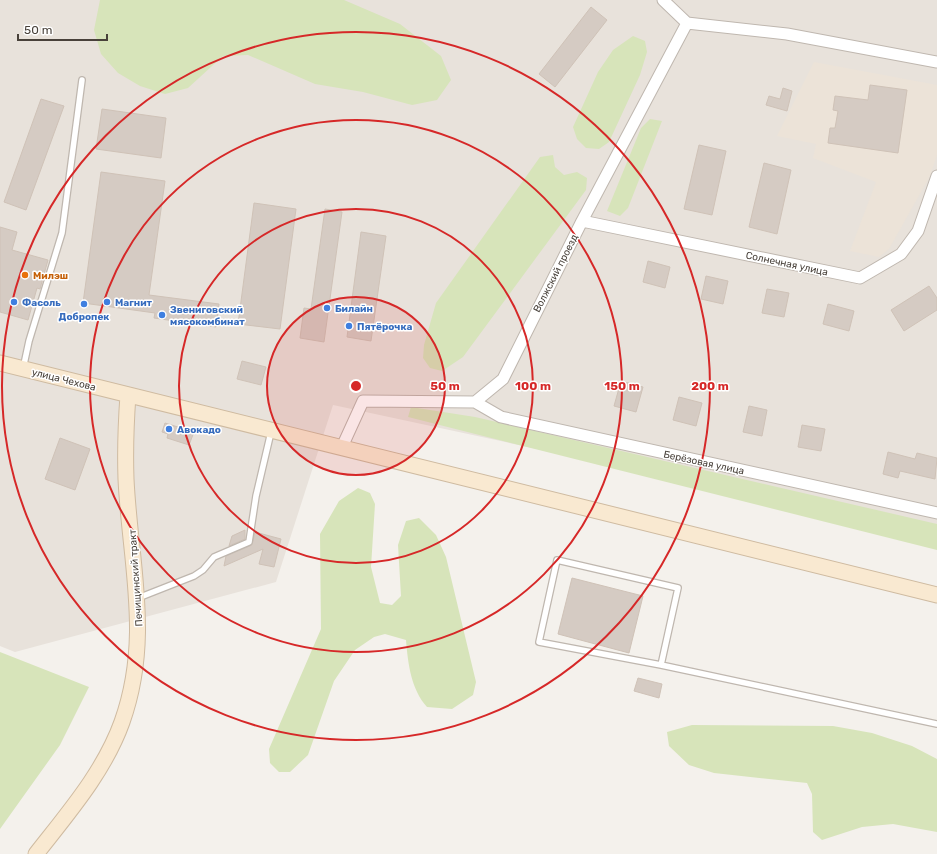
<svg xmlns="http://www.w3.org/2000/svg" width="937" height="854" viewBox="0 0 937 854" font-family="Rubik,sans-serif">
  <rect width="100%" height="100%" fill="#f4f1ec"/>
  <path fill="#e8e2db" d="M 0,0 L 937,0 L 937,535 L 333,405 L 276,582 L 15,652 L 0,646 Z"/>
  <path fill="#ece3d8" d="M 814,62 L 937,85 L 937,155 L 930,176 L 889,249 L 879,257 L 850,251 L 876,182 L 813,158 L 816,144 L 777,136 Z"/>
  <path fill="#d7e4ba" d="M 100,0 L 344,0 L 400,24 L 441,56 L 451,80 L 437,100 L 412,105 L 363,92 L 315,84 L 248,55 L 223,56 L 188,88 L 165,94 L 140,86 L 118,73 L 101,54 L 94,30 Z
    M 633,36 L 645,41 L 647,52 L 640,75 L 609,142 L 599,149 L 586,148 L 577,139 L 573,127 L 598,72 L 613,50 Z
    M 650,119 L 662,121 L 628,208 L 620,216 L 607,211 L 641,128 Z
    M 553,155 L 555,167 L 564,175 L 577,172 L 587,178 L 586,190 L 463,357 L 442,371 L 430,368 L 423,358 L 424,345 L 436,303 L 540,157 Z
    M 411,407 L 475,417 L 937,524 L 937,550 L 408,417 Z
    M 358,488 L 370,493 L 375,504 L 371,567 L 380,603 L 392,605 L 401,596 L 398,545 L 406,521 L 419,518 L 436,535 L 446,557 L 476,682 L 473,695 L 452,709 L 427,707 C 411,689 408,664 406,640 L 385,634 L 374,637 L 355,650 L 334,681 L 308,755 L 290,772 L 279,772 L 270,763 L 269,749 L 321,629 L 320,534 L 339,501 Z
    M 0,652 L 89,687 L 60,745 L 0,829 Z
    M 692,725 L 833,726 L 872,733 L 912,746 L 937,759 L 937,832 L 893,824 L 862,827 L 822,840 L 813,832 L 812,794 L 807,783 L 714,773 L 689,765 L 669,746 L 667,732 Z"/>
  <path fill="#d5cbc3" stroke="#cfc2b7" d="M 591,7 L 607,20 L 555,87 L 539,74 Z
    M 870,85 L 907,90 L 898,153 L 828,143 L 830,128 L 835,128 L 838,111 L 833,110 L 835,96 L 868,100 Z
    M 783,88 L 792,91 L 787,111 L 766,105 L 769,96 L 780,99 Z
    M 41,99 L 64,106 L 26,210 L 4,202 Z
    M 102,109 L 166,118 L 161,158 L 96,149 Z
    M 699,145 L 726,151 L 712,215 L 684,209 Z
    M 764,163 L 791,170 L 777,234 L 749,227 Z
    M 101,172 L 165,181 L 149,295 L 219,304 L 216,327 L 154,318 L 155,313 L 83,303 Z
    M 254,203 L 296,209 L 280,329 L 238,324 Z
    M 325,209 L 342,212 L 324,342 L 300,338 L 304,308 L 311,309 Z
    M 0,227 L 17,232 L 12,250 L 48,260 L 40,289 L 37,288 L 28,320 L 0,312 Z
    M 361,232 L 386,236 L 371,341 L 347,337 Z
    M 648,261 L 670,267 L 665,288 L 643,282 Z
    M 706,276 L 728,281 L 723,304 L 701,299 Z
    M 929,286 L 937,298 L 937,310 L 904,331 L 891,310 Z
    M 767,289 L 789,293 L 784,317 L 762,313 Z
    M 828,304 L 854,311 L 849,331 L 823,324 Z
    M 242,361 L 266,367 L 261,385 L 237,379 Z
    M 621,381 L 643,387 L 636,412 L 614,406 Z
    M 679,397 L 702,403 L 696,426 L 673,420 Z
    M 749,406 L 767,410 L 762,436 L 743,432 Z
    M 165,423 L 194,432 L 189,445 L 167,438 L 168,434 L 162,432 Z
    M 802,425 L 825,429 L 821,451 L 798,447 Z
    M 60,438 L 90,449 L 75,490 L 45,479 Z
    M 888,452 L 915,459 L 917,453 L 937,458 L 935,479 L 900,471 L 898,478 L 883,474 Z
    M 245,530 L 245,539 L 229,546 L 232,536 Z
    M 255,532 L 281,539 L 274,567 L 259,564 L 263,549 L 224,566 L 226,556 L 252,545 Z
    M 572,578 L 643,596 L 629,653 L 558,634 Z
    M 638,678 L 662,684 L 659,698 L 634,691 Z"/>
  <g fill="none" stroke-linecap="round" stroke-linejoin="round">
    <defs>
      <path id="lane" d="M 23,369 L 29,341 L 62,233 L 82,80
        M 138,598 L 194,576 L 203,570 L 214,557 L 249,542 L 256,496 L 271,432
        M 661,665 L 678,588 L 557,560 L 539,642 L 661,665 L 937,724"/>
      <path id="street" d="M 687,23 L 787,34 L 937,62
        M 582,221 L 860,278 L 901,254 L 918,231 L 937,176
        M 475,402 L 501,417 L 937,513
        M 342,447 L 363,401 L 475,402 L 503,379 L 582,221 L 687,23 L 663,0"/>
      <path id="secondary" d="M 0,363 L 937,595
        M 36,854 C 68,813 104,772 122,722 C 152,638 130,564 126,479 C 125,451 126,423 128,395"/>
    </defs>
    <use href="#lane" stroke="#bfb7af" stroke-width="8"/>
    <use href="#street" stroke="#bfb7af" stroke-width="13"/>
    <use href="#secondary" stroke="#cfbba1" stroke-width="17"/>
    <use href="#lane" stroke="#fff" stroke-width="5.5"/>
    <use href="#street" stroke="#fff" stroke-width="11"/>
    <use href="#secondary" stroke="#f9e9d1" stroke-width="15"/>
  </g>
  <circle cx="356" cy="386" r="89" fill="#d62828" fill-opacity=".12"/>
  <g fill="none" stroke="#d62828" stroke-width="2">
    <circle cx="356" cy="386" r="89"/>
    <circle cx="356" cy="386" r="177"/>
    <circle cx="356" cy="386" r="266"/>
    <circle cx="356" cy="386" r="354"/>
  </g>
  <circle fill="#e8710a" stroke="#fff" stroke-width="1.5" cx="25" cy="275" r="4"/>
  <g fill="#3f7fe0" stroke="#fff" stroke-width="1.5">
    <circle cx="14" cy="302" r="4"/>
    <circle cx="107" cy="302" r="4"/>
    <circle cx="84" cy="304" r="4"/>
    <circle cx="327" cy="308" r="4"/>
    <circle cx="162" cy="315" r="4"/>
    <circle cx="349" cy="326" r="4"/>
    <circle cx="169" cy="429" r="4"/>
  </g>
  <g text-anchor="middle" stroke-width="3" stroke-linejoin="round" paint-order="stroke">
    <g font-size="10" fill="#48413a" stroke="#fff">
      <text transform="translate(787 263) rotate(12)" y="4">Солнечная улица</text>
      <text transform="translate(555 273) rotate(-63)" y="4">Волжский проезд</text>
      <text transform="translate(64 379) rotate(14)" y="4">улица Чехова</text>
      <text transform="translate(704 462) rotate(12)" y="4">Берёзовая улица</text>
      <text transform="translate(135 578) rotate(-94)" y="4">Печищинский тракт</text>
    </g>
    <g font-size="10" font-weight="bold" fill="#c56008" stroke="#fff" text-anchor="start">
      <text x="33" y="279">Милэш</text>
    </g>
    <g font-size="10" font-weight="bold" fill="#366cbe" stroke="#fff" text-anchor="start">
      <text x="22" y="306">Фасоль</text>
      <text x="115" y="306">Магнит</text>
      <text x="335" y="312">Билайн</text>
      <text x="170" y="313">Звениговский<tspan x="170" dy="12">мясокомбинат</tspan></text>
      <text x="84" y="320" text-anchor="middle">Добропек</text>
      <text x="357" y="330">Пятёрочка</text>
      <text x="177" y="433">Авокадо</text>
    </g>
  </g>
  <circle cx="356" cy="386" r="6" fill="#d62828" stroke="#fff" stroke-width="2"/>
  <g font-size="12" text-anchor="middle" font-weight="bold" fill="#d62828" stroke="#fff" stroke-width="3" stroke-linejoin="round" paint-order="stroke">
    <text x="445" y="390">50 m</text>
    <text x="533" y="390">100 m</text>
    <text x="622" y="390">150 m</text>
    <text x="710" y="390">200 m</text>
  </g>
  <path d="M18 34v6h89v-6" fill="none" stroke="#48413a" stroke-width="2"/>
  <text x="24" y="34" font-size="12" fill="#48413a" stroke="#ffffff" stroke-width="3" paint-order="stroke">50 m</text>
</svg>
